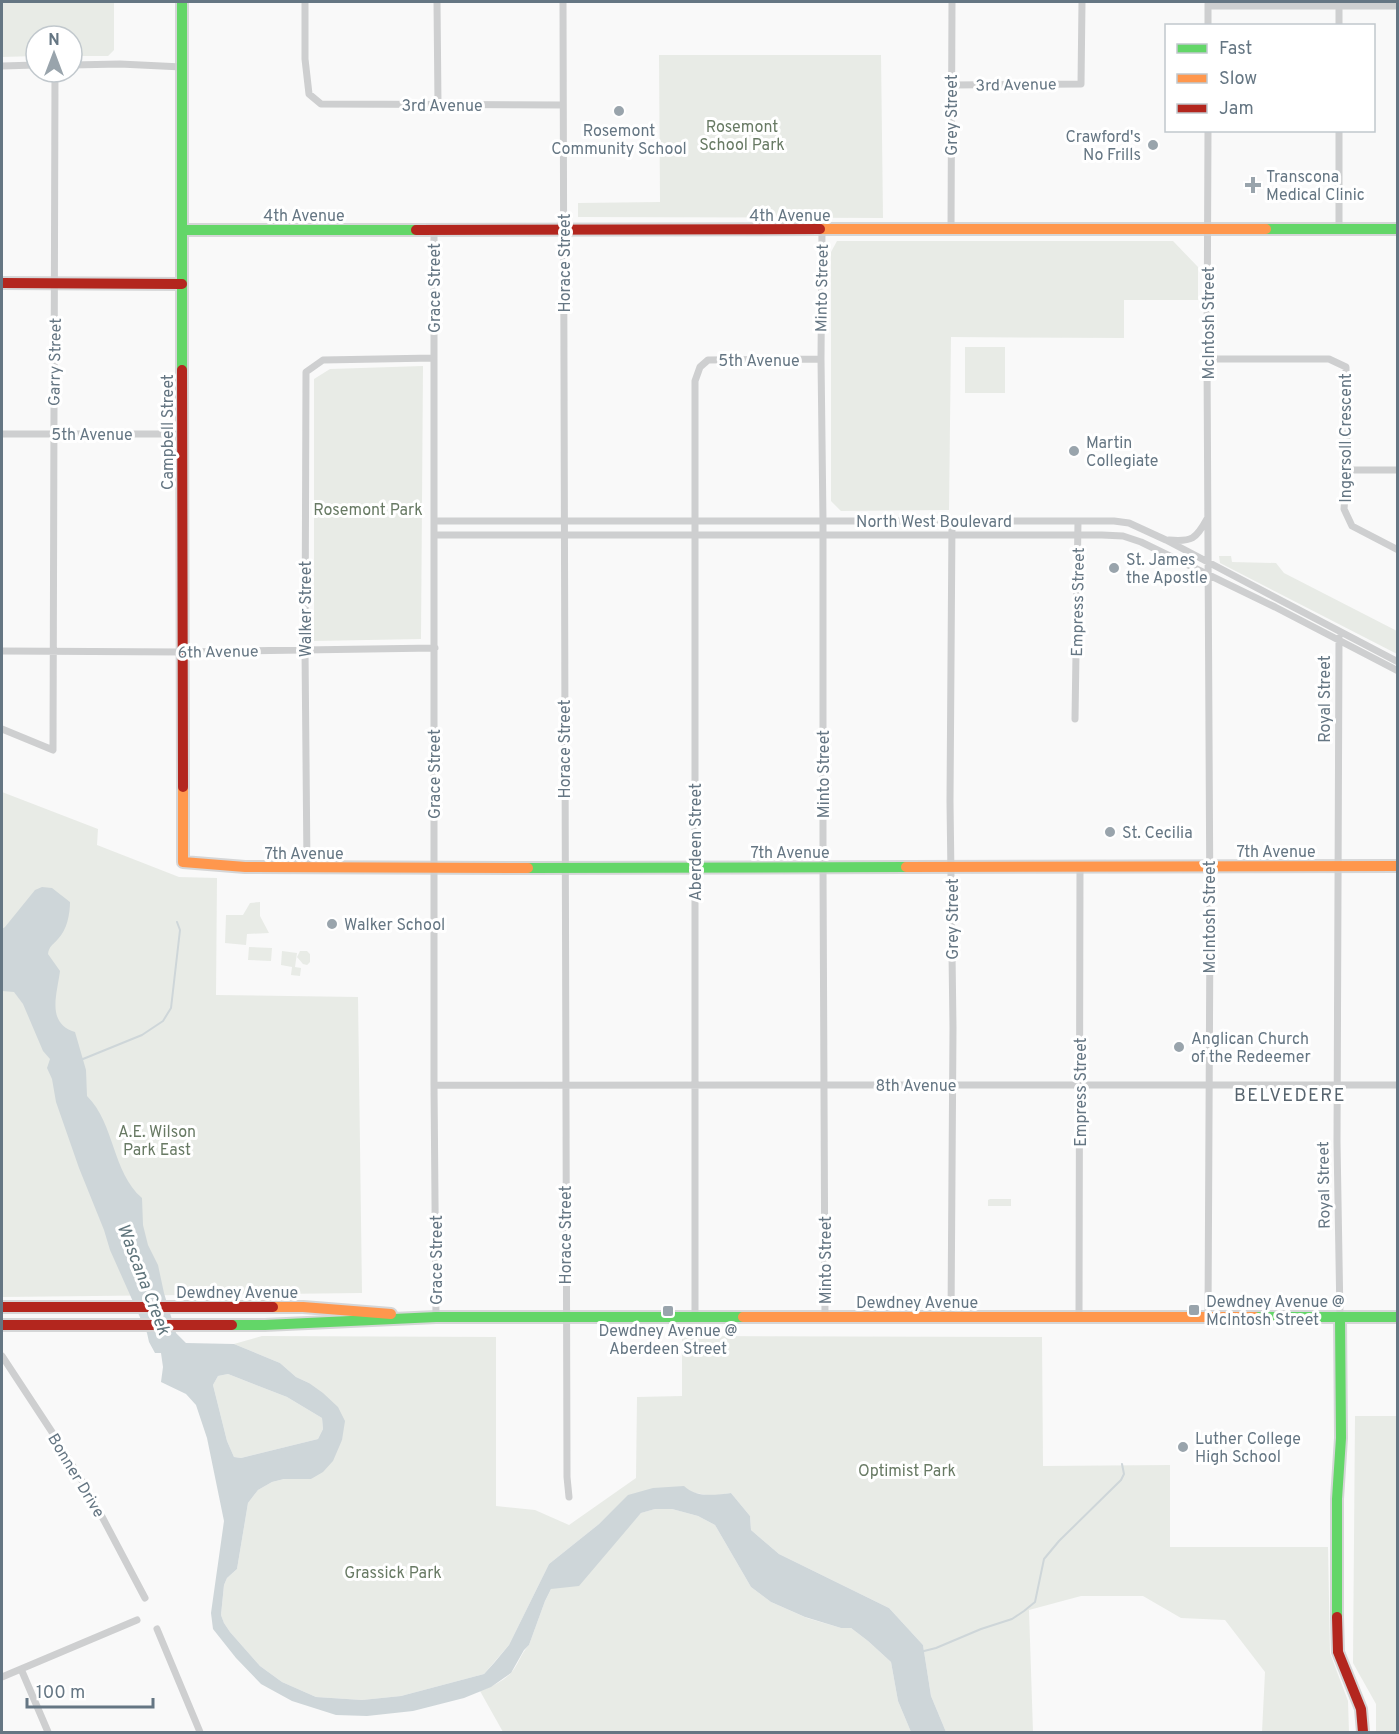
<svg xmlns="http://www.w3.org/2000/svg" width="1399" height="1734" viewBox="0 0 1399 1734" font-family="Overpass,sans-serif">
  <rect width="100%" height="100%" fill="#f9f9f9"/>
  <path fill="#e8ebe6" d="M 2,2 L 114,2 L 114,50 L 108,56 L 72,56 L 72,36 L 36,36 L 36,56 L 2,57 Z
    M 659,55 L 881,55 L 883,218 L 578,217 L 578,203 L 660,202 Z
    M 837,241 L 1173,241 L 1198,267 L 1198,300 L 1124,300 L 1124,338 L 951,337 L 949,510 L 841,511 L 831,501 L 831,252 Z
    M 965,347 L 1005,347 L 1005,393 L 965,393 Z
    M 423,366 L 421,639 L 314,641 L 314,379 L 330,369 Z
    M 1219,556 L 1231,556 L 1232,562 L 1276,563 L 1284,573 L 1397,631 L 1397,654 L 1220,563 Z
    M 2,792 L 98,829 L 97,845 L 179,877 L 217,878 L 216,995 L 358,997 L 362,1293 L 2,1297 Z
    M 260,902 L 260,916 L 269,933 L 247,934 L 246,945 L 225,943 L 226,915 L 243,915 L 250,903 Z
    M 249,947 L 272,948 L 271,961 L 248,960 Z
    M 282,951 L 297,953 L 295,967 L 301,968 L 300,976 L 291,975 L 292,967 L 281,965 Z
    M 300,951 L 307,951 L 310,954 L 310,962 L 307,965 L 303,964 L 297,957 Z
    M 990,1199 L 1011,1199 L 1011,1206 L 988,1206 L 988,1200 Z
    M 262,1336 L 496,1337 L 496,1506 L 535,1510 L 569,1525 L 636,1478 L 637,1397 L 682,1396 L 682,1336 L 1042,1337 L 1043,1466 L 1170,1465 L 1170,1547 L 1328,1547 L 1330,1653 L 1348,1701 L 1349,1732 L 1262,1732 L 1265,1672 L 1225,1620 L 1181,1618 L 1143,1596 L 1081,1596 L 1029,1610 L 1033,1732 L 946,1732 L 931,1696 L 923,1645 L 889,1608 L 779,1554 L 751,1530 L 750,1516 L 731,1493 L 712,1496 L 690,1492 L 629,1495 L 599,1524 L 549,1564 L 509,1645 L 484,1674 L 401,1696 L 362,1700 L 316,1697 L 282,1682 L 260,1666 L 230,1632 L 224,1623 L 221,1615 L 224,1585 L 227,1578 L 237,1569 L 248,1503 L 258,1490 L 272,1482 L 284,1479 L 311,1479 L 342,1440 L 309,1383 L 296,1377 L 280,1363 L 234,1344 Z
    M 228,1374 L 287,1397 L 322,1418 L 323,1429 L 318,1439 L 241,1458 L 234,1457 L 227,1441 L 213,1385 L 218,1376 Z
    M 1355,1416 L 1397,1416 L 1397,1732 L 1376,1732 L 1376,1704 L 1353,1663 Z
    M 655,1509 L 672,1509 L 698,1516 L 715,1525 L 751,1587 L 771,1602 L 807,1618 L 841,1628 L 851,1628 L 868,1641 L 891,1662 L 898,1701 L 911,1732 L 503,1732 L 480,1691 C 490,1687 502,1682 510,1674 C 518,1666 521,1653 529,1645 L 545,1601 L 551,1589 L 623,1533 L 641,1513 Z"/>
  <path fill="#ced6d9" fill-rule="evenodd" d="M 42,887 L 52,888 L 70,902 C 70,914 67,930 58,939 C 53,945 49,946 48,954 L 60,971 C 57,995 46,1023 75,1032 L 86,1070 L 87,1096 C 115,1124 112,1172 142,1198 L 143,1225 L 148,1245 L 158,1265 L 164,1293 L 176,1333 L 186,1343 L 234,1344 L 280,1363 L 296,1377 L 309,1383 L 323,1393 L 338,1407 L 345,1421 L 342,1440 L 333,1461 L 323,1472 L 311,1479 L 284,1479 L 272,1482 L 258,1490 L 248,1503 L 237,1569 L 227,1578 L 224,1585 L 221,1615 L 224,1623 L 230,1632 L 260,1666 L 282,1682 L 316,1697 L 362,1700 L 401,1696 L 484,1674 L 494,1663 L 509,1645 L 549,1564 L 599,1524 L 628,1495 L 653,1488 L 684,1486 C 696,1498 715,1495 731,1493 L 750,1516 L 751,1530 L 779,1554 L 889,1608 L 923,1645 L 931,1696 L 946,1732 L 911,1732 L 898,1701 L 891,1662 L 868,1641 L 851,1628 L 841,1628 L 805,1617 L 771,1602 L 751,1587 L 715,1525 L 698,1516 L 672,1509 L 655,1509 L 641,1513 L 579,1586 L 551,1589 L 545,1601 L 529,1645 L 524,1650 L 511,1673 L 491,1687 L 464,1698 L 413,1711 L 367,1716 L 336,1715 L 292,1701 L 261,1684 L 236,1658 L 213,1629 L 211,1613 L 224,1521 L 207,1438 L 196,1405 L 186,1394 L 161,1382 L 163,1367 L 161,1353 L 155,1353 L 149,1342 L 147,1333 L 110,1250 L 104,1230 L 79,1168 L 56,1102 L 52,1079 L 47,1068 L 50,1059 L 43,1051 L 23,1004 L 14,992 L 2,991 L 2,929 L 5,927 L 35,890 ZM 228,1374 L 287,1397 L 322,1418 L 323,1429 L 318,1439 L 241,1458 L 234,1457 L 227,1441 L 213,1385 L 218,1376 Z"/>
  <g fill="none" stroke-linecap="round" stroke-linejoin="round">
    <path stroke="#ced6d9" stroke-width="2" d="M 83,1059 L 142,1035 L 163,1021 L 171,1008 L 180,930 L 177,922
      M 924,1651 L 936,1648 L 981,1629 L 1012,1619 L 1024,1611 L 1035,1602 L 1044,1559 L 1059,1541 L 1121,1480 L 1124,1474 L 1122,1464"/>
    <defs>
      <path id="fast" d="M 182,2 L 182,370
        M 1266,229 L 1398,229
        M 182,230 L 416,230
        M 528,868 L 906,867
        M 1255,1317 L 1398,1317
        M 232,1325 L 265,1325 L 436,1317 L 743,1317
        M 1337,1617 L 1337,1499 L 1341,1438 L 1340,1317"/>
      <path id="slow" d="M 820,229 L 1266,229
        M 183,787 L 183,862 L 245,867 L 528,868
        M 906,867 L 1398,866
        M 273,1307 L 303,1307 L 391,1314
        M 743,1317 L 1255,1317"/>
      <path id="jam" d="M 416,230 L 820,229
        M 2,283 L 182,284
        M 182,370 L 183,787
        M 2,1307 L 273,1307
        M 2,1325 L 232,1325
        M 1337,1617 L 1338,1652 L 1361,1709 L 1363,1732"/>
    </defs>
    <use href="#fast" stroke="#d5d6d7" stroke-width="14"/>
    <use href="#slow" stroke="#d5d6d7" stroke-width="14"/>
    <use href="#jam" stroke="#d5d6d7" stroke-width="14"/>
    <path stroke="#cecfd0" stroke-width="7" d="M 305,2 L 305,59 L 309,94 L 321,104 L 563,105
      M 437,2 L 438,105
      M 563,2 L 567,1477 L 569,1497
      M 1339,2 L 1339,26
      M 1208,6 L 1398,6
      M 1208,26 L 1208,4
      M 72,65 L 120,64 L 182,67
      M 2,66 L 36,65
      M 951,85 L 1081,84 L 1082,2
      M 1208,130 L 1207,359 L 1210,922 L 1208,1317
      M 951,229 L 952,2
      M 1339,229 L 1339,130
      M 822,230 L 821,359 L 823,521 L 823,867 L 825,1317
      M 434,231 L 434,1085 L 436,1317
      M 1207,359 L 1329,359 L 1346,367 L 1347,470 L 1344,509 L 1352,526 L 1398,550
      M 2,434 L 182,434
      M 1347,470 L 1398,470
      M 436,521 L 1114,521 L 1129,523 L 1166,540 L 1398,662
      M 436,535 L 1102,535 L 1123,536 L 1141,542 L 1275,607 L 1398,671
      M 1169,540 C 1192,542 1196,539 1207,519
      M 1339,638 L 1337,1142 L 1340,1317
      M 2,651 L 182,652 L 435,648
      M 1075,719 L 1078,521
      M 2,729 L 53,750 L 55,72
      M 307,868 L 305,649 L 306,372 L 323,360 L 434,358
      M 434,1085 C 755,1087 1076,1083 1398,1085
      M 695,1317 L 695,381 L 700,367 L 708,360 L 821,359
      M 951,1317 L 953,1028 L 950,801 L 952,521
      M 1079,1317 L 1080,866
      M 2,1356 L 52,1432 L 90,1494 L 145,1598
      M 157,1629 L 200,1732
      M 21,1669 L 48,1732
      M 2,1677 L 137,1620"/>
    <use href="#fast" stroke="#63d668" stroke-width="10"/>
    <use href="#slow" stroke="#ff974d" stroke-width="10"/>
    <use href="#jam" stroke="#b3261e" stroke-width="10"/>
  </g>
  <g fill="#99a4ac" stroke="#fff" stroke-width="2">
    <circle cx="619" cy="111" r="6"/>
    <circle cx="1153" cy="145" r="6"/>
    <path d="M1250 176h6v6h6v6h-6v6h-6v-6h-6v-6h6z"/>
    <circle cx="1074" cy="451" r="6"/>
    <circle cx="1114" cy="568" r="6"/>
    <circle cx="1110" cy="832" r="6"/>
    <circle cx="332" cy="924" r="6"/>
    <circle cx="1179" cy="1047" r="6"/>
    <rect x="1188" y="1304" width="12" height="12" rx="3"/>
    <rect x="662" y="1305" width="12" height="12" rx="3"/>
    <circle cx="1183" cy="1447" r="6"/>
  </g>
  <g text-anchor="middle" stroke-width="6" stroke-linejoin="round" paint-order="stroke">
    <g font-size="16" fill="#657683" stroke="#fff">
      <text transform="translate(1016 84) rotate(-1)" y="6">3rd Avenue</text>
      <text x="442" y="111">3rd Avenue</text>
      <text transform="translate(951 115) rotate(-90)" y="6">Grey Street</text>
      <text x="304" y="221">4th Avenue</text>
      <text x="790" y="221">4th Avenue</text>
      <text transform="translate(564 263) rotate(-90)" y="6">Horace Street</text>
      <text transform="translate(434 288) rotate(-90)" y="6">Grace Street</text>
      <text transform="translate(821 288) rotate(-89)" y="6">Minto Street</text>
      <text transform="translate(1208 323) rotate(-90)" y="6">McIntosh Street</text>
      <text x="759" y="366">5th Avenue</text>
      <text transform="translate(54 362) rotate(-89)" y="6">Garry Street</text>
      <text transform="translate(167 432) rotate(-90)" y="6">Campbell Street</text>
      <text x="92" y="440">5th Avenue</text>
      <text transform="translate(1345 438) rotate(-90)" y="6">Ingersoll Crescent</text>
      <text x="934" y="527">North West Boulevard</text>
      <text transform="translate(1077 602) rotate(-89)" y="6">Empress Street</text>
      <text transform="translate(305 609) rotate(-90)" y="6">Walker Street</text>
      <text transform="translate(218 651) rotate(-1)" y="6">6th Avenue</text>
      <text transform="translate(1324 699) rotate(-90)" y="6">Royal Street</text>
      <text transform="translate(564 749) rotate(-90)" y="6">Horace Street</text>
      <text transform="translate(434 774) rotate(-90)" y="6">Grace Street</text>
      <text transform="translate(823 774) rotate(-90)" y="6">Minto Street</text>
      <text transform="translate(695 842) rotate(-90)" y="6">Aberdeen Street</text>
      <text x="1276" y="857">7th Avenue</text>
      <text x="790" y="858">7th Avenue</text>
      <text x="304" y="859">7th Avenue</text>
      <text transform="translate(1209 917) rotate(-90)" y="6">McIntosh Street</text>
      <text transform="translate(952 919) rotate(-90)" y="6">Grey Street</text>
      <text x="916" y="1091">8th Avenue</text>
      <text transform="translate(1080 1092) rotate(-90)" y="6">Empress Street</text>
      <text transform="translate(1323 1185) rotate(-91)" y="6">Royal Street</text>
      <text transform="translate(565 1235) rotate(-90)" y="6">Horace Street</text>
      <text transform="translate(436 1260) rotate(-90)" y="6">Grace Street</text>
      <text transform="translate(825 1260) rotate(-90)" y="6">Minto Street</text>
      <text x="237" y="1298">Dewdney Avenue</text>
      <text x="917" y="1308">Dewdney Avenue</text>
      <text transform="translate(77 1475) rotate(59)" y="6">Bonner Drive</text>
    </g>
    <g font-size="16" fill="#687a64" stroke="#fff">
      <text x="742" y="132">Rosemont<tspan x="742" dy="18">School Park</tspan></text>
      <text x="368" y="515">Rosemont Park</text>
      <text x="157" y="1137">A.E. Wilson<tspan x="157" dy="18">Park East</tspan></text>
      <text x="907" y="1476">Optimist Park</text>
      <text x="393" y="1578">Grassick Park</text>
    </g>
    <g font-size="16" fill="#657683" stroke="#fff" text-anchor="start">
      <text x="619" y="136" text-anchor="middle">Rosemont<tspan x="619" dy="18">Community School</tspan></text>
      <text x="1141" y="142" text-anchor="end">Crawford's<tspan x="1141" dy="18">No Frills</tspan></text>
      <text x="1266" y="182">Transcona<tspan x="1266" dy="18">Medical Clinic</tspan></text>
      <text x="1086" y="448">Martin<tspan x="1086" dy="18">Collegiate</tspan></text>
      <text x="1126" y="565">St. James<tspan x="1126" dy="18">the Apostle</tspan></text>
      <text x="1122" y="838">St. Cecilia</text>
      <text x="344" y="930">Walker School</text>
      <text x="1191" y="1044">Anglican Church<tspan x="1191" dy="18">of the Redeemer</tspan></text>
      <text x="1206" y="1307">Dewdney Avenue @<tspan x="1206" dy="18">McIntosh Street</tspan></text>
      <text x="668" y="1336" text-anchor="middle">Dewdney Avenue @<tspan x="668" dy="18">Aberdeen Street</tspan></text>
      <text x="1195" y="1444">Luther College<tspan x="1195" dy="18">High School</tspan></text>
    </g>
    <g font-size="18" letter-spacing="1.5" fill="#57646e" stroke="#fff">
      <text x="1290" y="1101">BELVEDERE</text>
    </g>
    <g font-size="18" font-style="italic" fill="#60757c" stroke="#fff">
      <text transform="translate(144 1279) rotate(69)" y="6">Wascana Creek</text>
    </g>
  </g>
  <rect width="1399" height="1734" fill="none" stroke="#657683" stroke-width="6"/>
  <rect x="1165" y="24" width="210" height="108" fill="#ffffff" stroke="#c1c8cd" stroke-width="1.5"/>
  <rect x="1177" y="44" width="30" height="9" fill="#63d668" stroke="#c1c8cd" stroke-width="1.5"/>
  <text x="1219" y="54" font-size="18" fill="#657683">Fast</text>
  <rect x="1177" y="74" width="30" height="9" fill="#ff974d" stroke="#c1c8cd" stroke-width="1.5"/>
  <text x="1219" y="84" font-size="18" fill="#657683">Slow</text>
  <rect x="1177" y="104" width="30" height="9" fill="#b3261e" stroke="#c1c8cd" stroke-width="1.5"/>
  <text x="1219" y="114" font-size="18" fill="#657683">Jam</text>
  <g transform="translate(54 54)"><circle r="28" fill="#ffffff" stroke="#c1c8cd" stroke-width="1.5"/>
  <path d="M0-4.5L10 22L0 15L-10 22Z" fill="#99a4ac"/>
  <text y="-9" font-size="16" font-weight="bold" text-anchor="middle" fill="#657683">N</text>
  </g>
  <path d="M27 1698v9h126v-9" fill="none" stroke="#657683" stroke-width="3"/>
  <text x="36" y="1698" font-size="18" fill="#657683" stroke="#ffffff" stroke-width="4.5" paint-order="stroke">100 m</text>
</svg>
